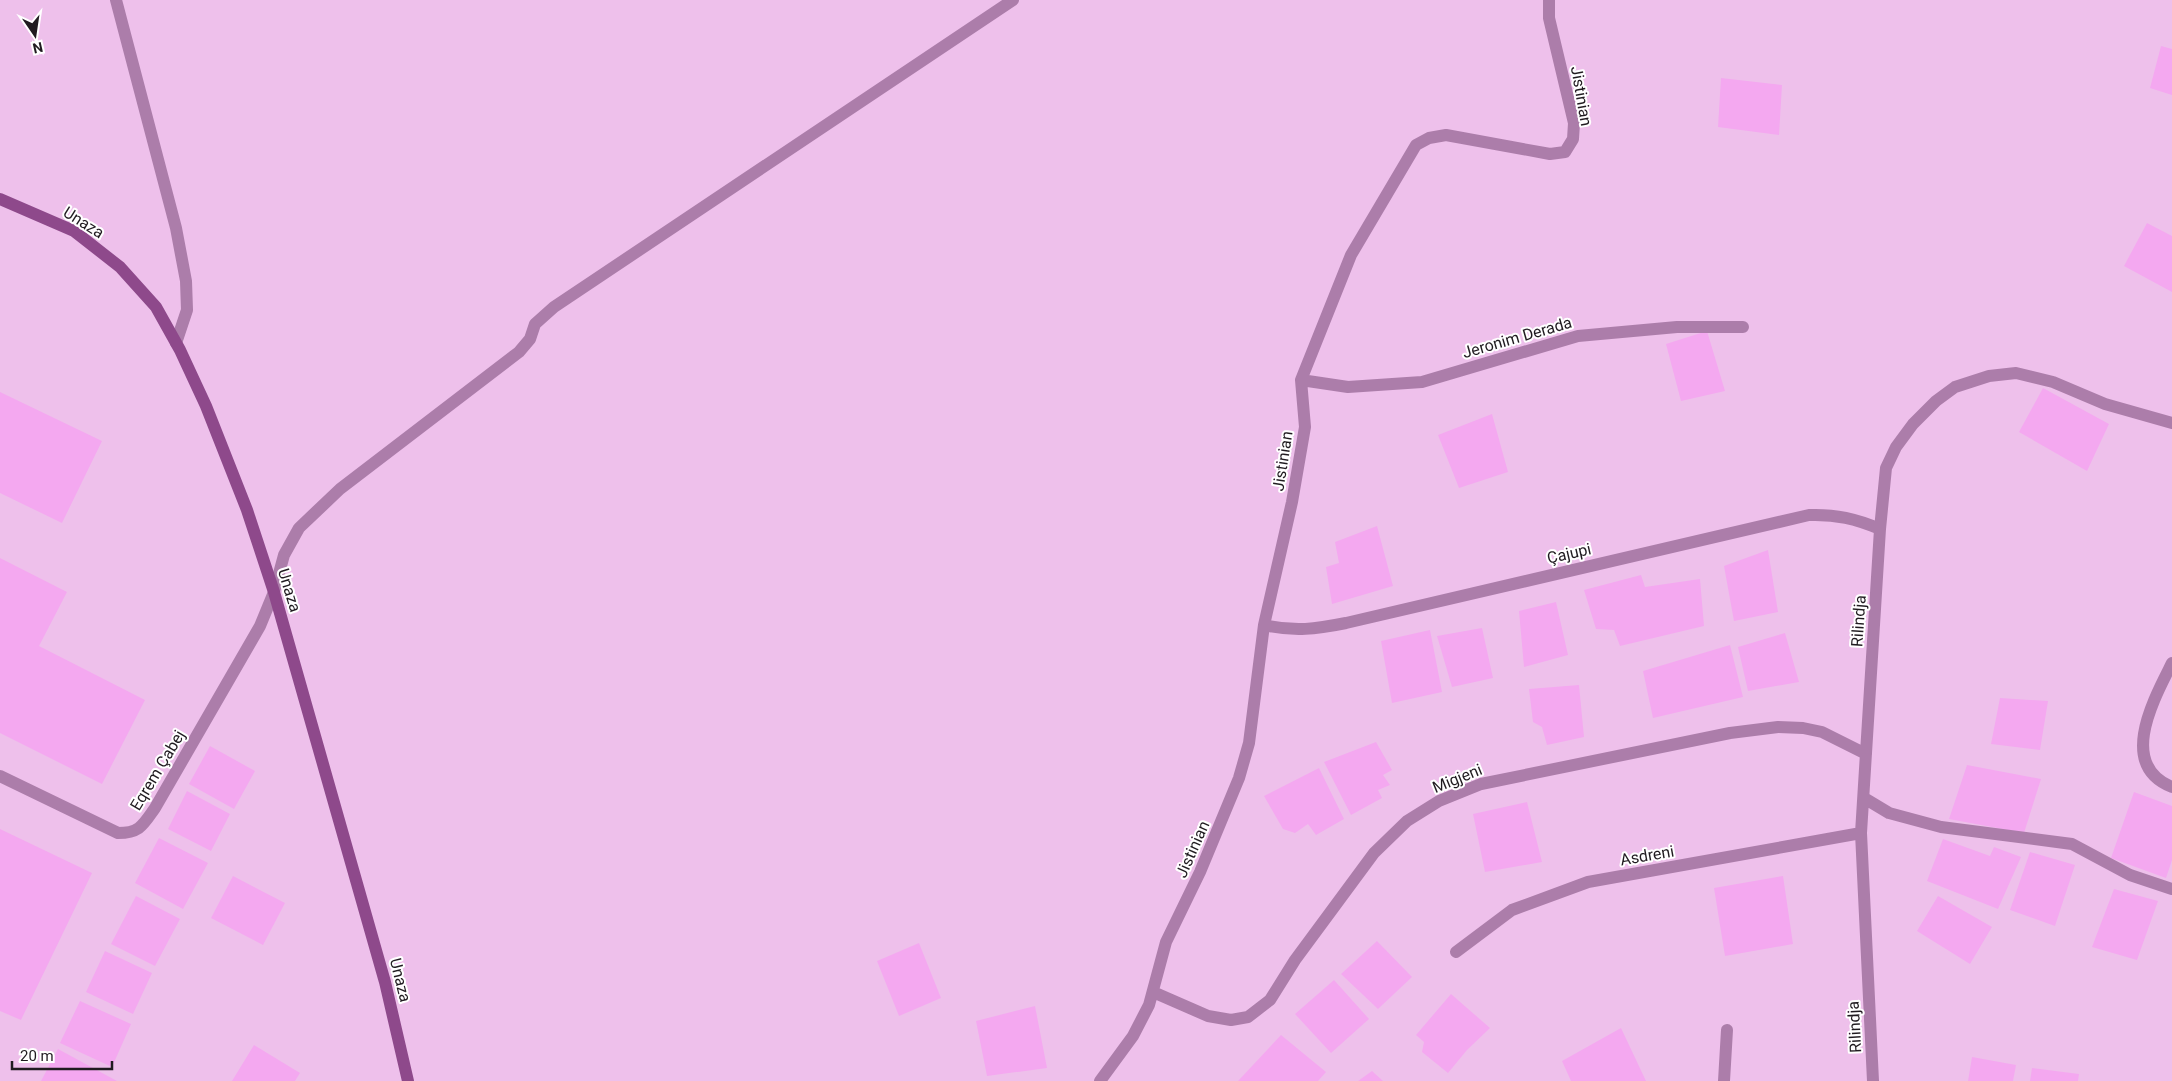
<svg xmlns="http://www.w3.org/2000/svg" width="2172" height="1081" viewBox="0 0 2172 1081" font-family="Roboto,sans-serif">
  <rect width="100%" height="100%" fill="#efdfed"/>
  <path fill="#eec0eb" d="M 0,0 L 2172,0 L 2172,1081 L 0,1081 Z"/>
  <path fill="#f4a8f0" d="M 2161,46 L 2172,49 L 2172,95 L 2150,88 Z
    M 1721,78 L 1782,85 L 1779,135 L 1718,127 Z
    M 2147,223 L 2172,236 L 2172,292 L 2124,266 Z
    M 1707,331 L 1725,391 L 1681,401 L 1666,344 Z
    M 2043,388 L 2109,424 L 2087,471 L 2019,432 Z
    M 0,392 L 102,441 L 62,523 L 0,493 Z
    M 1492,414 L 1508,472 L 1459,488 L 1438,435 Z
    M 1377,526 L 1393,586 L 1332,604 L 1326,567 L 1339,563 L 1335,542 Z
    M 1768,550 L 1778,612 L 1734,621 L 1724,566 Z
    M 0,558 L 67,592 L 39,646 L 145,700 L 102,784 L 0,733 Z
    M 1641,575 L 1645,587 L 1700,579 L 1704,626 L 1620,646 L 1614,630 L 1596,629 L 1584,590 Z
    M 1556,602 L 1568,655 L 1524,667 L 1519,611 Z
    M 1482,628 L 1493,678 L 1452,687 L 1437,636 Z
    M 1430,630 L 1442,692 L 1392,703 L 1381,641 Z
    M 1785,633 L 1799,682 L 1748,691 L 1738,647 Z
    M 1730,645 L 1743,697 L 1653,718 L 1643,671 Z
    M 1579,685 L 1584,737 L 1547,745 L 1542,727 L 1533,722 L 1529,689 Z
    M 2000,698 L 2048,701 L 2040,750 L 1991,744 Z
    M 1376,742 L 1392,770 L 1383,775 L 1390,785 L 1378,790 L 1382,798 L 1351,815 L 1324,762 Z
    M 210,746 L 255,771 L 234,809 L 189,784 Z
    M 1967,765 L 2041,779 L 2024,833 L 1949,819 Z
    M 1319,768 L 1344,819 L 1316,835 L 1308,824 L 1295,833 L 1283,829 L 1264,796 Z
    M 187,791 L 230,814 L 211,851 L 168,829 Z
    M 2134,792 L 2172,806 L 2172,860 L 2166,878 L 2111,858 Z
    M 1527,802 L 1542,862 L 1485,872 L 1473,814 Z
    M 0,829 L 92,873 L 21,1020 L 0,1011 Z
    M 159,838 L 208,863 L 183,909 L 135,883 Z
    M 1943,839 L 1990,856 L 1994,847 L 2021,857 L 1998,909 L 1927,881 Z
    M 2030,852 L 2075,865 L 2055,926 L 2010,910 Z
    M 233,876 L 285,903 L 263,945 L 211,918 Z
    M 1783,876 L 1793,944 L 1725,956 L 1714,888 Z
    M 2114,889 L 2158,901 L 2137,960 L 2092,947 Z
    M 136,896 L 180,919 L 155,966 L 111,944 Z
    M 1938,896 L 1992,927 L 1970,964 L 1917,931 Z
    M 1377,941 L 1412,977 L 1378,1009 L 1341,974 Z
    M 919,943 L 941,998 L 899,1016 L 877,961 Z
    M 105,951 L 152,973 L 133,1014 L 86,992 Z
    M 1334,980 L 1369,1019 L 1331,1053 L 1295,1014 Z
    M 1451,994 L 1490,1028 L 1467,1050 L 1448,1073 L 1422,1052 L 1424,1042 L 1416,1035 Z
    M 80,1001 L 131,1024 L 112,1067 L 60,1043 Z
    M 1035,1006 L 1047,1068 L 987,1076 L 976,1021 Z
    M 1621,1028 L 1646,1081 L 1571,1081 L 1562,1061 Z
    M 1281,1035 L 1326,1072 L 1318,1081 L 1238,1081 Z
    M 254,1045 L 300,1073 L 295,1081 L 232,1081 Z
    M 58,1049 L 117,1081 L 41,1081 Z
    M 1972,1057 L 2016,1065 L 2013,1081 L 1968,1081 Z
    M 2032,1068 L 2079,1074 L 2078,1081 L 2030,1081 Z
    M 1372,1071 L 1383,1081 L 1358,1081 Z"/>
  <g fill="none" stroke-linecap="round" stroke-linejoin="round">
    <path stroke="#ac7daa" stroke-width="12" d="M 274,592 L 284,555 L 299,528 L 340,489 L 519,352 L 530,339 L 535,324 L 554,307 L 1013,0
      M 1724,1081 L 1727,1030"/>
    <path stroke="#ac7daa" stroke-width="12" d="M 1301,380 L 1348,387 L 1422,382 L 1578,336 L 1677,327 L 1743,327
      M 1264,625 C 1295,632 1316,629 1346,623 L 1809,515 C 1836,514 1856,519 1880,529
      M 2172,663 C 2154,699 2117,765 2172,787
      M 0,776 L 118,833 C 140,833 143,825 155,808 L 260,626 L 274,592
      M 1864,798 L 1889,813 L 1941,827 L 2072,844 L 2130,875 L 2172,889
      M 1456,952 L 1512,910 L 1588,882 L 1861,833
      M 1153,992 L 1208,1016 L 1231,1020 L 1248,1017 L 1270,1000 L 1295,960 L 1374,853 L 1407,821 L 1439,801 L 1481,784 L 1730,733 L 1778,727 L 1803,728 L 1822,732 L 1866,754
      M 1100,1081 L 1133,1036 L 1149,1005 L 1166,942 L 1200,872 L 1239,778 L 1249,743 L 1264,625 L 1292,502 L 1305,427 L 1301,380 L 1351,255 L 1416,145 L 1429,138 L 1446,135 L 1550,154 L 1565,152 L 1573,139 L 1574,123 L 1549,18 L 1549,0
      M 1873,1081 L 1861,833 L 1880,529 L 1886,468 L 1896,447 L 1913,424 L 1936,401 L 1955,387 L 1989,376 L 2016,373 L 2053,382 L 2105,404 L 2172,423"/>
    <path stroke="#ac7daa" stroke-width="12" d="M 116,0 L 176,228 L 186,281 L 187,310 L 176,343"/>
    <path stroke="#8e498b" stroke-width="12" d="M 0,199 L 74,231 L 120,267 L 156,307 L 180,350 L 206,406 L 247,510 L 274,592 L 385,982 L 408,1081"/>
  </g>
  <g text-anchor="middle" stroke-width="4" stroke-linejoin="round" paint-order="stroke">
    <g font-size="16" fill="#201b20" stroke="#fff">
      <text transform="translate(1582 96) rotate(80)" y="6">Jistinian</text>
      <text transform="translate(84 222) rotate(32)" y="6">Unaza</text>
      <text transform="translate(1517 337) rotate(-16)" y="6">Jeronim Derada</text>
      <text transform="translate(1282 461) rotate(-81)" y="6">Jistinian</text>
      <text transform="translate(1569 553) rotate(-13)" y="6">Çajupi</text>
      <text transform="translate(290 590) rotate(73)" y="6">Unaza</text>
      <text transform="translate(1858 621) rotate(-86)" y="6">Rilindja</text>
      <text transform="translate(157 770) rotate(-59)" y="6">Eqrem Çabej</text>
      <text transform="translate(1457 778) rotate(-22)" y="6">Migjeni</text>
      <text transform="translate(1192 849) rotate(-66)" y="6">Jistinian</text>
      <text transform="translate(1647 855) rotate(-10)" y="6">Asdreni</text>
      <text transform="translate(401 980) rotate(76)" y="6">Unaza</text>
      <text transform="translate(1854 1027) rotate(-93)" y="6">Rilindja</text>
    </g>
  </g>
  <g transform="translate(35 35) rotate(167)" stroke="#ffffff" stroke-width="4" paint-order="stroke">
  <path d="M0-4L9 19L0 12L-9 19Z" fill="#201b20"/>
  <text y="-8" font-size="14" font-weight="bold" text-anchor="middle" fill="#201b20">N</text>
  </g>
  <path d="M12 1061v8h100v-8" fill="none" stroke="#201b20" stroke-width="2.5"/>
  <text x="20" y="1061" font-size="15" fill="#201b20" stroke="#ffffff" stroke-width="4" paint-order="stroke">20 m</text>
</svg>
